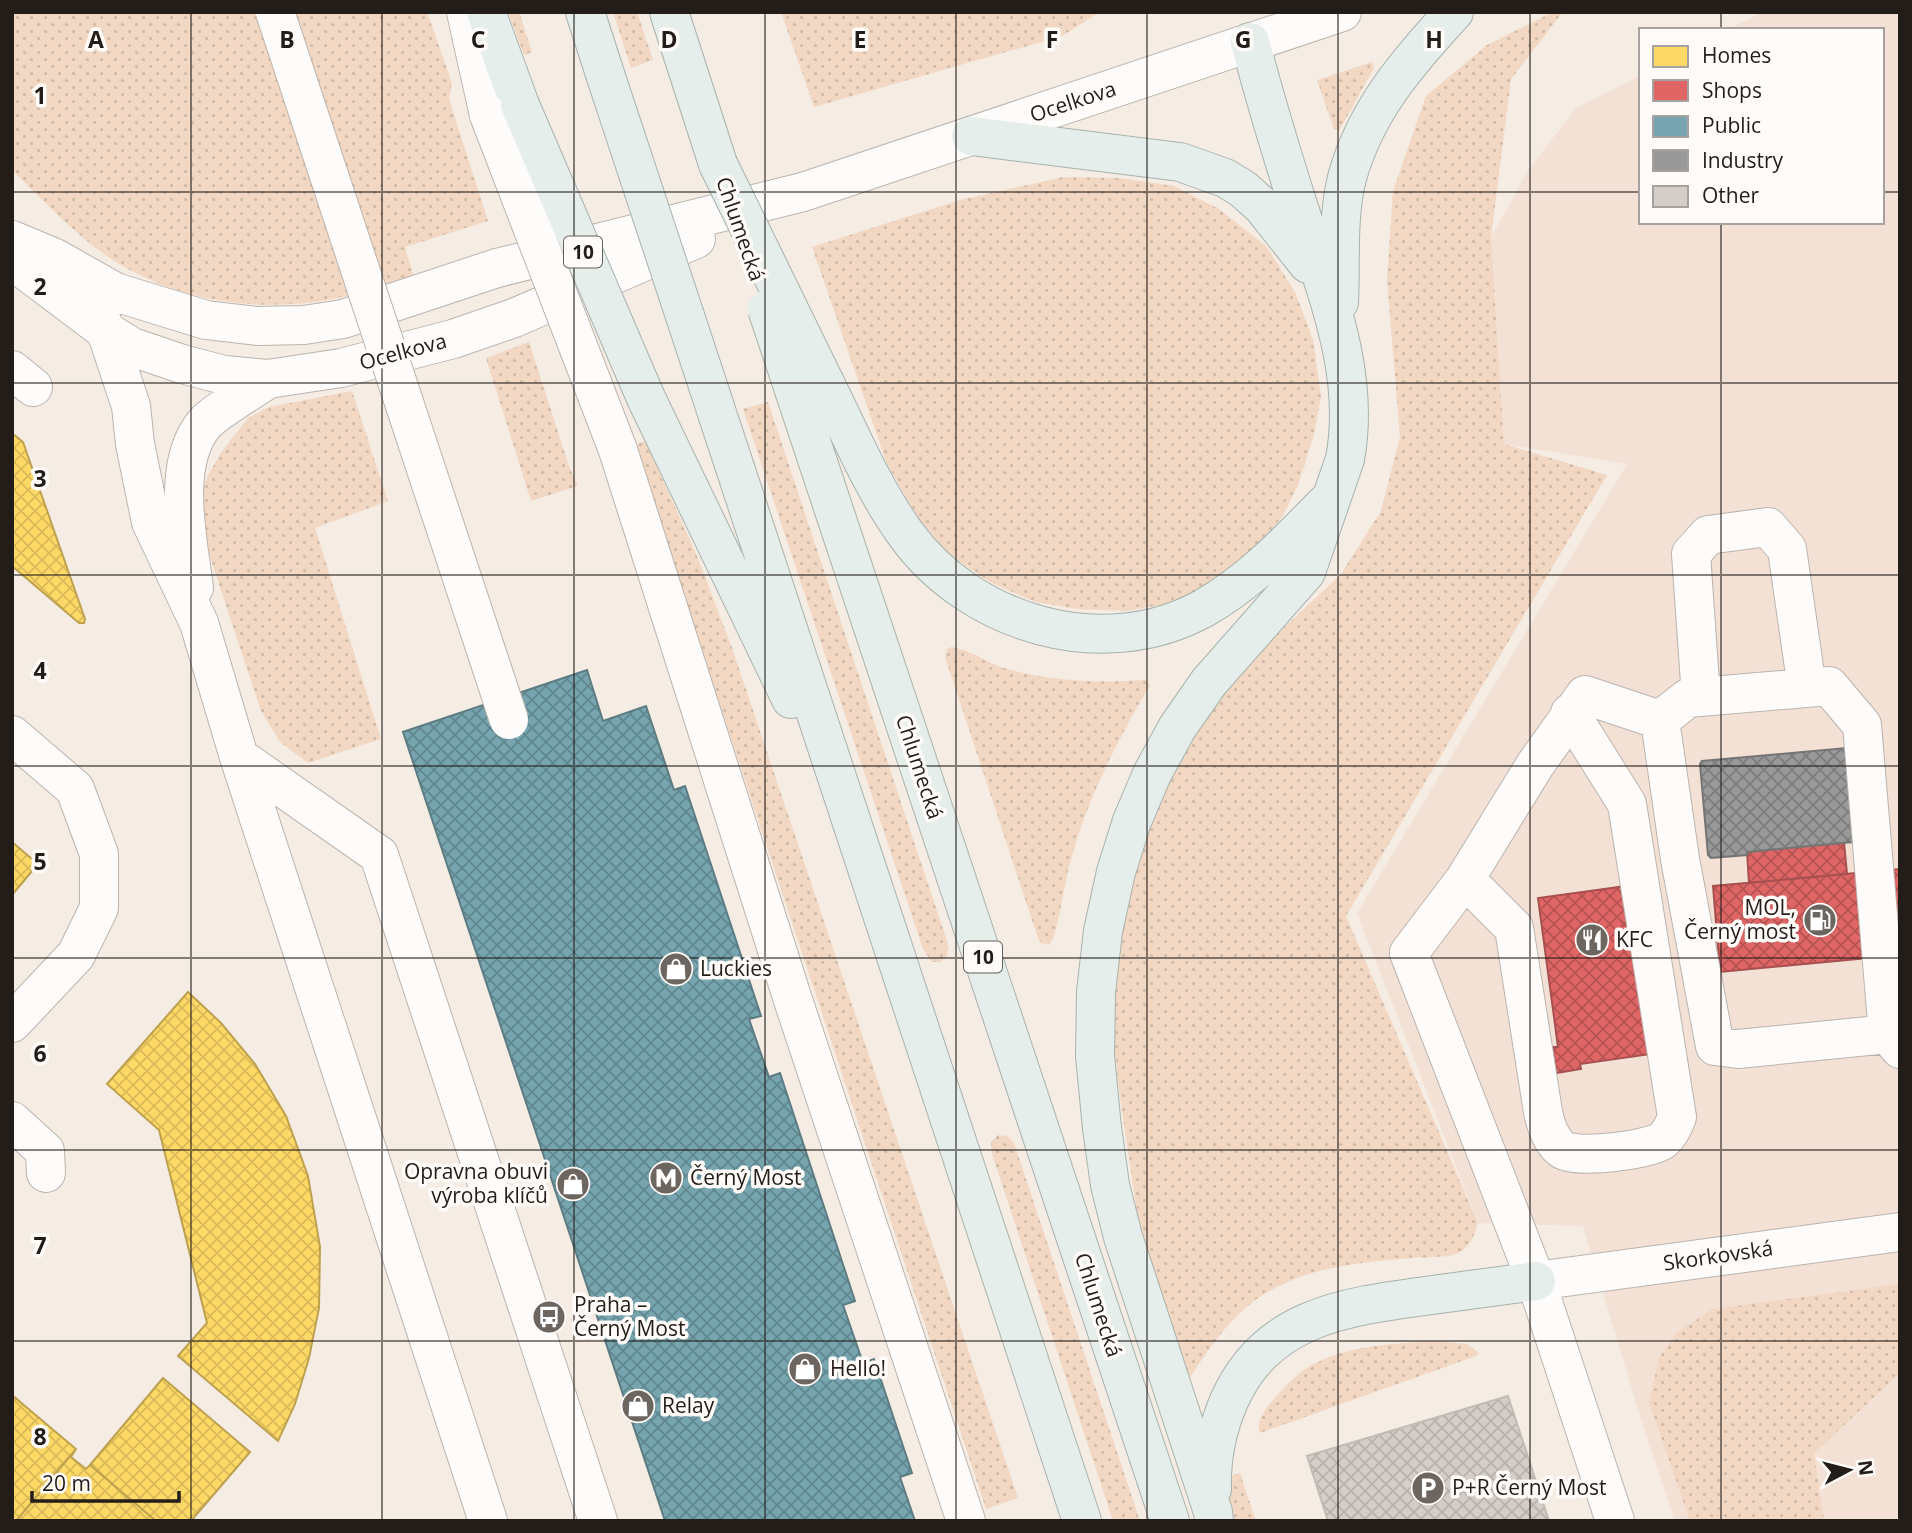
<svg xmlns="http://www.w3.org/2000/svg" width="1912" height="1533" viewBox="0 0 1912 1533" font-family="'Open Sans',sans-serif">
  <defs>
    <pattern id="grass-dots" width="8" height="8" patternUnits="userSpaceOnUse" patternTransform="scale(1.75)"><rect width="8" height="8" fill="#f2d8c3"/><path d="M2 2h.1M6 6h.1" fill="none" stroke="#cfb9a7" stroke-width="1.8" stroke-linecap="round"/></pattern>
    <pattern id="homes-cross-hatch" width="8" height="8" patternUnits="userSpaceOnUse" patternTransform="scale(1.75)"><rect width="8" height="8" fill="#ffd966"/><path d="M0 0l8 8M0 8l8-8" fill="none" stroke="#daba58"/></pattern>
    <pattern id="shops-cross-hatch" width="8" height="8" patternUnits="userSpaceOnUse" patternTransform="scale(1.75)"><rect width="8" height="8" fill="#e06666"/><path d="M0 0l8 8M0 8l8-8" fill="none" stroke="#b55353"/></pattern>
    <pattern id="public-cross-hatch" width="8" height="8" patternUnits="userSpaceOnUse" patternTransform="scale(1.75)"><rect width="8" height="8" fill="#76a5af"/><path d="M0 0l8 8M0 8l8-8" fill="none" stroke="#60868e"/></pattern>
    <pattern id="industry-cross-hatch" width="8" height="8" patternUnits="userSpaceOnUse" patternTransform="scale(1.75)"><rect width="8" height="8" fill="#999"/><path d="M0 0l8 8M0 8l8-8" fill="none" stroke="#7c7c7c"/></pattern>
    <pattern id="building-cross-hatch" width="8" height="8" patternUnits="userSpaceOnUse" patternTransform="scale(1.75)"><rect width="8" height="8" fill="#d5cec8"/><path d="M0 0l8 8M0 8l8-8" fill="none" stroke="#b7b0ab"/></pattern>
  </defs>
  <rect width="100%" height="100%" fill="#f5ece4"/>
  <path fill="#f2e1d4" d="M 1762,12 L 1900,12 L 1900,1521 L 1675,1521 L 1643,1426 L 1583,1226 L 1478,1223 L 1357,913 L 1627,464 L 1504,444 L 1491,237 L 1529,169 L 1576,108 L 1641,75 L 1641,222 L 1882,222 L 1882,30 L 1728,30 Z"/>
  <path fill="url(#grass-dots)" d="M 12,12 L 427,12 L 452,83 L 449,99 L 488,221 L 405,247 L 414,277 C 384,285 353,296 321,301 C 257,311 187,301 130,270 C 86,247 48,205 12,170 Z
    M 508,12 L 519,12 L 532,52 L 524,55 Z
    M 613,12 L 637,12 L 653,60 L 631,68 Z
    M 781,12 L 1100,12 L 1062,36 L 814,107 Z
    M 1553,12 L 1563,12 L 1511,79 L 1491,237 L 1504,444 L 1607,475 L 1346,916 L 1478,1223 C 1474,1235 1471,1247 1458,1253 C 1449,1258 1422,1257 1411,1258 C 1360,1263 1311,1266 1266,1293 C 1231,1314 1207,1351 1186,1384 L 1148,1261 L 1136,1206 L 1118,1083 L 1112,1020 L 1118,949 L 1131,887 L 1152,821 L 1173,774 L 1201,724 L 1242,667 L 1341,574 L 1381,511 L 1400,437 L 1387,280 L 1393,191 L 1426,96 L 1487,45 Z
    M 1372,62 L 1374,68 L 1339,131 L 1334,129 L 1317,80 Z
    M 1063,177 L 1119,178 L 1174,186 L 1219,209 L 1266,246 L 1295,292 L 1313,339 L 1321,397 L 1314,435 L 1298,485 L 1282,517 L 1253,553 L 1208,586 L 1173,603 L 1126,611 L 1077,609 L 1035,602 L 990,582 L 950,555 L 918,518 L 887,464 L 812,247 L 960,200 Z
    M 529,342 L 569,466 L 578,486 L 531,501 L 486,358 Z
    M 352,391 L 388,501 L 315,528 L 381,739 L 308,763 L 280,742 L 261,711 L 203,536 L 200,497 L 207,477 L 222,451 L 248,418 L 269,407 Z
    M 768,402 L 948,944 L 947,956 L 940,962 L 932,962 L 923,949 L 743,409 Z
    M 645,441 L 695,551 L 731,645 L 1018,1498 L 986,1509 L 634,445 Z
    M 951,647 C 968,649 985,661 1001,667 C 1048,682 1098,683 1146,680 L 1150,685 C 1115,744 1086,802 1069,867 C 1064,884 1058,936 1049,945 L 1041,943 L 1038,938 L 945,657 L 947,649 Z
    M 998,1135 L 1008,1136 L 1014,1143 L 1140,1521 L 1113,1521 L 992,1154 L 991,1142 Z
    M 1900,1284 L 1900,1373 L 1814,1453 L 1824,1521 L 1690,1521 L 1649,1402 L 1659,1358 L 1676,1333 L 1713,1309 Z
    M 1432,1341 L 1467,1344 L 1479,1353 L 1476,1356 L 1260,1433 C 1255,1421 1266,1408 1273,1400 C 1285,1386 1298,1372 1314,1364 C 1349,1345 1394,1344 1432,1341 Z
    M 1240,1473 L 1256,1521 L 1231,1521 L 1225,1478 Z"/>
  <path fill="url(#homes-cross-hatch)" stroke="#bda14f" stroke-width="2" d="M 12,433 L 23,442 L 85,619 L 84,623 L 79,623 L 12,566 Z
    M 12,842 L 38,864 L 12,895 Z
    M 188,992 L 221,1023 L 255,1064 L 286,1116 L 308,1176 L 320,1247 L 319,1308 L 309,1358 L 295,1404 L 278,1441 L 178,1356 L 207,1323 L 159,1130 L 107,1084 Z
    M 163,1378 L 250,1452 L 191,1521 L 156,1521 L 90,1465 Z
    M 12,1395 L 76,1449 L 16,1521 L 12,1521 Z
    M 76,1449 L 71,1457 L 86,1469 L 90,1465 L 156,1521 L 16,1521 Z"/>
  <path fill="url(#shops-cross-hatch)" stroke="#a7504f" stroke-width="2" d="M 1844,842 L 1847,874 L 1749,883 L 1747,852 Z
    M 1900,869 L 1900,955 L 1720,972 L 1713,886 Z
    M 1634,885 L 1651,1054 L 1580,1064 L 1581,1069 L 1556,1073 L 1553,1047 L 1558,1047 L 1538,898 Z"/>
  <path fill="url(#public-cross-hatch)" stroke="#5d7c82" stroke-width="2" d="M 587,670 L 603,721 L 646,706 L 674,790 L 685,786 L 761,1016 L 749,1019 L 769,1077 L 780,1073 L 855,1301 L 843,1305 L 863,1363 L 874,1359 L 912,1473 L 900,1477 L 915,1521 L 665,1521 L 403,732 Z"/>
  <path fill="url(#industry-cross-hatch)" stroke="#767473" stroke-width="2" d="M 1846,748 L 1853,842 L 1747,852 L 1747,855 L 1711,858 L 1708,855 L 1700,764 L 1702,761 Z"/>
  <path fill="url(#building-cross-hatch)" stroke="#c2bbb5" stroke-width="2" d="M 1508,1396 L 1549,1521 L 1328,1521 L 1307,1456 Z"/>
  <g fill="none" stroke-linecap="round" stroke-linejoin="round">
    <defs>
      <path id="minor" d="M 466,12 L 489,115
        M 12,240 L 55,258 L 115,292 L 206,320 L 257,326 L 304,325 L 343,319 L 497,268 L 803,192 L 1342,12
        M 12,252 L 25,270 L 106,331 L 132,347 L 182,364 L 224,375 L 268,379 L 341,368 L 453,339 L 514,318 L 696,239
        M 67,273 L 94,304 L 106,331 L 131,406 L 135,444 L 151,522 L 199,623 L 239,757 L 488,1521
        M 12,370 L 33,387
        M 618,450 L 793,1000 L 966,1521
        M 194,588 C 188,539 170,464 205,423 C 216,411 252,390 268,379
        M 1701,697 L 1691,554 L 1708,535 L 1768,527 L 1787,549 L 1807,688
        M 1660,720 L 1688,698 L 1829,686 L 1862,725 L 1888,1034
        M 12,735 L 75,789 L 99,854 L 99,908 L 76,955 L 12,1023
        M 239,757 L 379,855 L 598,1521
        M 1465,879 L 1514,928 L 1543,1112 C 1546,1126 1551,1142 1563,1150 C 1577,1159 1651,1150 1663,1140 C 1670,1134 1674,1125 1677,1117 L 1627,804 L 1570,713
        M 12,1121 L 45,1151 L 46,1173
        M 1536,1281 L 1900,1232
        M 1615,1521 L 1536,1281 L 1409,953 L 1465,879 L 1535,765 L 1585,695 L 1660,720 L 1680,859 L 1715,1046 L 1738,1049 L 1888,1034 L 1900,1049"/>
      <path id="major" d="M 486,12 L 520,105
        M 585,12 L 606,77
        M 669,12 L 718,164
        M 971,136 L 1180,162 L 1225,178 L 1243,189 L 1262,206 L 1308,264
        M 1339,302 C 1341,262 1337,217 1347,178 C 1365,111 1408,62 1454,12
        M 685,316 L 1082,1521
        M 825,383 C 850,433 872,487 905,533 C 970,624 1103,664 1204,608 C 1251,581 1287,543 1325,504
        M 795,393 L 1170,1521
        M 646,398 L 791,699
        M 1212,1489 C 1211,1458 1217,1429 1229,1401 C 1266,1317 1344,1307 1425,1296 C 1462,1291 1499,1286 1536,1281
        M 1214,1521 L 1213,1512 L 1123,1237 L 1110,1185 L 1102,1128 L 1095,1056 L 1096,992 L 1103,931 L 1116,872 L 1132,821 L 1152,774 L 1177,728 L 1209,682 L 1306,572 L 1345,459 C 1361,374 1326,291 1300,211 C 1282,155 1265,99 1250,42"/>
    </defs>
    <use href="#minor" stroke="#bbb4ae" stroke-width="40"/>
    <use href="#major" stroke="#a7b2ac" stroke-width="40"/>
    <use href="#minor" stroke="#fefcfb" stroke-width="38"/>
    <use href="#major" stroke="#e6eeec" stroke-width="38"/>
    <defs>
      <path id="minor-bridge" d="M 275,12 L 509,720
        M 489,115 L 618,450"/>
      <path id="major-bridge" d="M 606,77 L 685,316
        M 520,105 L 646,398
        M 718,164 L 825,383
        M 767,309 L 795,393"/>
    </defs>
    <use href="#minor-bridge" stroke="#bbb4ae" stroke-width="40" stroke-linecap="butt"/>
    <use href="#major-bridge" stroke="#a7b2ac" stroke-width="40" stroke-linecap="butt"/>
    <use href="#minor-bridge" stroke="#fefcfb" stroke-width="38"/>
    <use href="#major-bridge" stroke="#e6eeec" stroke-width="38"/>
  </g>
  <path fill="none" stroke="#231d19" stroke-width="2" stroke-opacity="0.55" d="M 191,12 L 191,1521M 382,12 L 382,1521M 574,12 L 574,1521M 765,12 L 765,1521M 956,12 L 956,1521M 1147,12 L 1147,1521M 1338,12 L 1338,1521M 1530,12 L 1530,1521M 1721,12 L 1721,30M 12,192 L 1641,192M 1882,192 L 1900,192M 1721,222 L 1721,1521M 12,383 L 1900,383M 12,575 L 1900,575M 12,766 L 1900,766M 12,958 L 1900,958M 12,1150 L 1900,1150M 12,1341 L 1900,1341"/>
  <defs>
    <symbol id="fuel-disc" viewBox="-11 -11 22 22"><circle r="9.5" fill="#6c6560" stroke="#fefbf8"/><path d="M-5.5-6h7V0h2V4h1.3V-2.5L3-4.5l.8-.8L6-3V5H2.5V1h-1V6h-7ZM-4.2-4.7v3.2H.2V-4.7Z" fill="#fff"/></symbol>
    <symbol id="restaurant-disc" viewBox="-11 -11 22 22"><circle r="9.5" fill="#6c6560" stroke="#fefbf8"/><path d="M-5-6h1v4h1v-4h1v4h1v-4h1v5L-1.5 .5V6h-2V.5L-5-1ZM5-6V6H3V1.5H1.5Q1.5-4 5-6Z" fill="#fff"/></symbol>
    <symbol id="shop-disc" viewBox="-11 -11 22 22"><circle r="9.5" fill="#6c6560" stroke="#fefbf8"/><path d="M-5-2.5h2.3a2.7 3.5 0 0 1 5.4 0H5L5.5 6h-11ZM-1.5-2.5h3a1.5 2.3 0 0 0-3 0Z" fill="#fff"/></symbol>
    <symbol id="metro-disc" viewBox="-11 -11 22 22"><circle r="9.5" fill="#6c6560" stroke="#fefbf8"/><path d="M-5.5 5V-5H-3L0 0L3-5H5.5V5H3V-.5L0 4L-3-.5V5Z" fill="#fff"/></symbol>
    <symbol id="bus-disc" viewBox="-11 -11 22 22"><circle r="9.5" fill="#6c6560" stroke="#fefbf8"/><path d="M-5-6H5V4H4V6H2V4H-2V6H-4V4H-5ZM-3.5-4V0h7V-4ZM-3.5 1.2v1.5H-2V1.2ZM2 1.2v1.5H3.5V1.2Z" fill="#fff"/></symbol>
    <symbol id="parking-disc" viewBox="-11 -11 22 22"><circle r="9.5" fill="#6c6560" stroke="#fefbf8"/><path d="M-3.5-5.5H1a3.5 3.5 0 0 1 0 7H-1V5.5H-3.5ZM-1-3.4V-.6H.8a1.4 1.4 0 0 0 0-2.8Z" fill="#fff"/></symbol>
  </defs>
  <g fill-rule="evenodd">
    <use href="#fuel-disc" x="1801" y="901" width="38" height="38"/>
    <use href="#restaurant-disc" x="1573" y="921" width="38" height="38"/>
    <use href="#shop-disc" x="657" y="950" width="38" height="38"/>
    <use href="#metro-disc" x="647" y="1159" width="38" height="38"/>
    <use href="#shop-disc" x="554" y="1165" width="38" height="38"/>
    <use href="#bus-disc" x="530" y="1298" width="38" height="38"/>
    <use href="#shop-disc" x="786" y="1350" width="38" height="38"/>
    <use href="#shop-disc" x="619" y="1387" width="38" height="38"/>
    <use href="#parking-disc" x="1409" y="1469" width="38" height="38"/>
  </g>
  <g text-anchor="middle" stroke-width="7" stroke-linejoin="round" paint-order="stroke">
    <g fill="#fefbf8" stroke="#65605c" stroke-width="2">
      <rect x="564" y="236.5" width="38" height="31" rx="5"/>
      <rect x="964" y="941.5" width="38" height="31" rx="5"/>
    </g>
    <g font-size="19" font-weight="bold" fill="#231d19">
      <text x="583" y="259">10</text>
      <text x="983" y="964">10</text>
    </g>
    <g font-size="21" fill="#231d19" stroke="#fefbf8">
      <text transform="translate(1073 102) rotate(-18)" y="7">Ocelkova</text>
      <text transform="translate(740 229) rotate(71)" y="7">Chlumecká</text>
      <text transform="translate(403 352) rotate(-15)" y="7">Ocelkova</text>
      <text transform="translate(919 767) rotate(72)" y="7">Chlumecká</text>
      <text transform="translate(1718 1256) rotate(-8)" y="7">Skorkovská</text>
      <text transform="translate(1098 1305) rotate(72)" y="7">Chlumecká</text>
    </g>
    <g font-size="21" fill="#231d19" stroke="#fefbf8" text-anchor="start">
      <text x="1796" y="915" text-anchor="end">MOL,<tspan x="1796" dy="24">Černý most</tspan></text>
      <text x="1616" y="947">KFC</text>
      <text x="700" y="976">Luckies</text>
      <text x="548" y="1179" text-anchor="end">Opravna obuvi<tspan x="548" dy="24">výroba klíčů</tspan></text>
      <text x="690" y="1185">Černý Most</text>
      <text x="574" y="1312">Praha –<tspan x="574" dy="24">Černý Most</tspan></text>
      <text x="830" y="1376">Hello!</text>
      <text x="662" y="1413">Relay</text>
      <text x="1452" y="1495">P+R Černý Most</text>
    </g>
  </g>
  <g font-size="23" text-anchor="middle" font-weight="bold" fill="#231d19" stroke="#fefbf8" stroke-width="7" stroke-linejoin="round" paint-order="stroke">
    <text x="96" y="48">A</text>
    <text x="287" y="48">B</text>
    <text x="478" y="48">C</text>
    <text x="669" y="48">D</text>
    <text x="860" y="48">E</text>
    <text x="1052" y="48">F</text>
    <text x="1243" y="48">G</text>
    <text x="1434" y="48">H</text>
    <text x="40" y="104">1</text>
    <text x="40" y="295">2</text>
    <text x="40" y="487">3</text>
    <text x="40" y="679">4</text>
    <text x="40" y="870">5</text>
    <text x="40" y="1062">6</text>
    <text x="40" y="1254">7</text>
    <text x="40" y="1445">8</text>
  </g>
  <rect width="1912" height="1533" fill="none" stroke="#231d19" stroke-width="28"/>
  <rect x="1639" y="28" width="245" height="196" fill="#fefbf8" stroke="#a6a29f" stroke-width="2"/>
  <rect x="1653" y="46" width="35" height="21" fill="#ffd966" stroke="#a6a29f" stroke-width="2"/>
  <text x="1702" y="63" font-size="21" fill="#231d19">Homes</text>
  <rect x="1653" y="80" width="35" height="21" fill="#e06666" stroke="#a6a29f" stroke-width="2"/>
  <text x="1702" y="98" font-size="21" fill="#231d19">Shops</text>
  <rect x="1653" y="116" width="35" height="21" fill="#76a5af" stroke="#a6a29f" stroke-width="2"/>
  <text x="1702" y="133" font-size="21" fill="#231d19">Public</text>
  <rect x="1653" y="150" width="35" height="21" fill="#999999" stroke="#a6a29f" stroke-width="2"/>
  <text x="1702" y="168" font-size="21" fill="#231d19">Industry</text>
  <rect x="1653" y="186" width="35" height="21" fill="#d5cec8" stroke="#a6a29f" stroke-width="2"/>
  <text x="1702" y="203" font-size="21" fill="#231d19">Other</text>
  <g transform="translate(1849 1470) rotate(83)" stroke="#fefbf8" stroke-width="5" paint-order="stroke">
  <path d="M0-5L12 26L0 18L-12 26Z" fill="#231d19"/>
  <text y="-10" font-size="19" font-weight="bold" text-anchor="middle" fill="#231d19">N</text>
  </g>
  <path d="M32 1491v10h147v-10" fill="none" stroke="#231d19" stroke-width="3.5"/>
  <text x="42" y="1491" font-size="21" fill="#231d19" stroke="#fefbf8" stroke-width="5" paint-order="stroke">20 m</text>
</svg>
